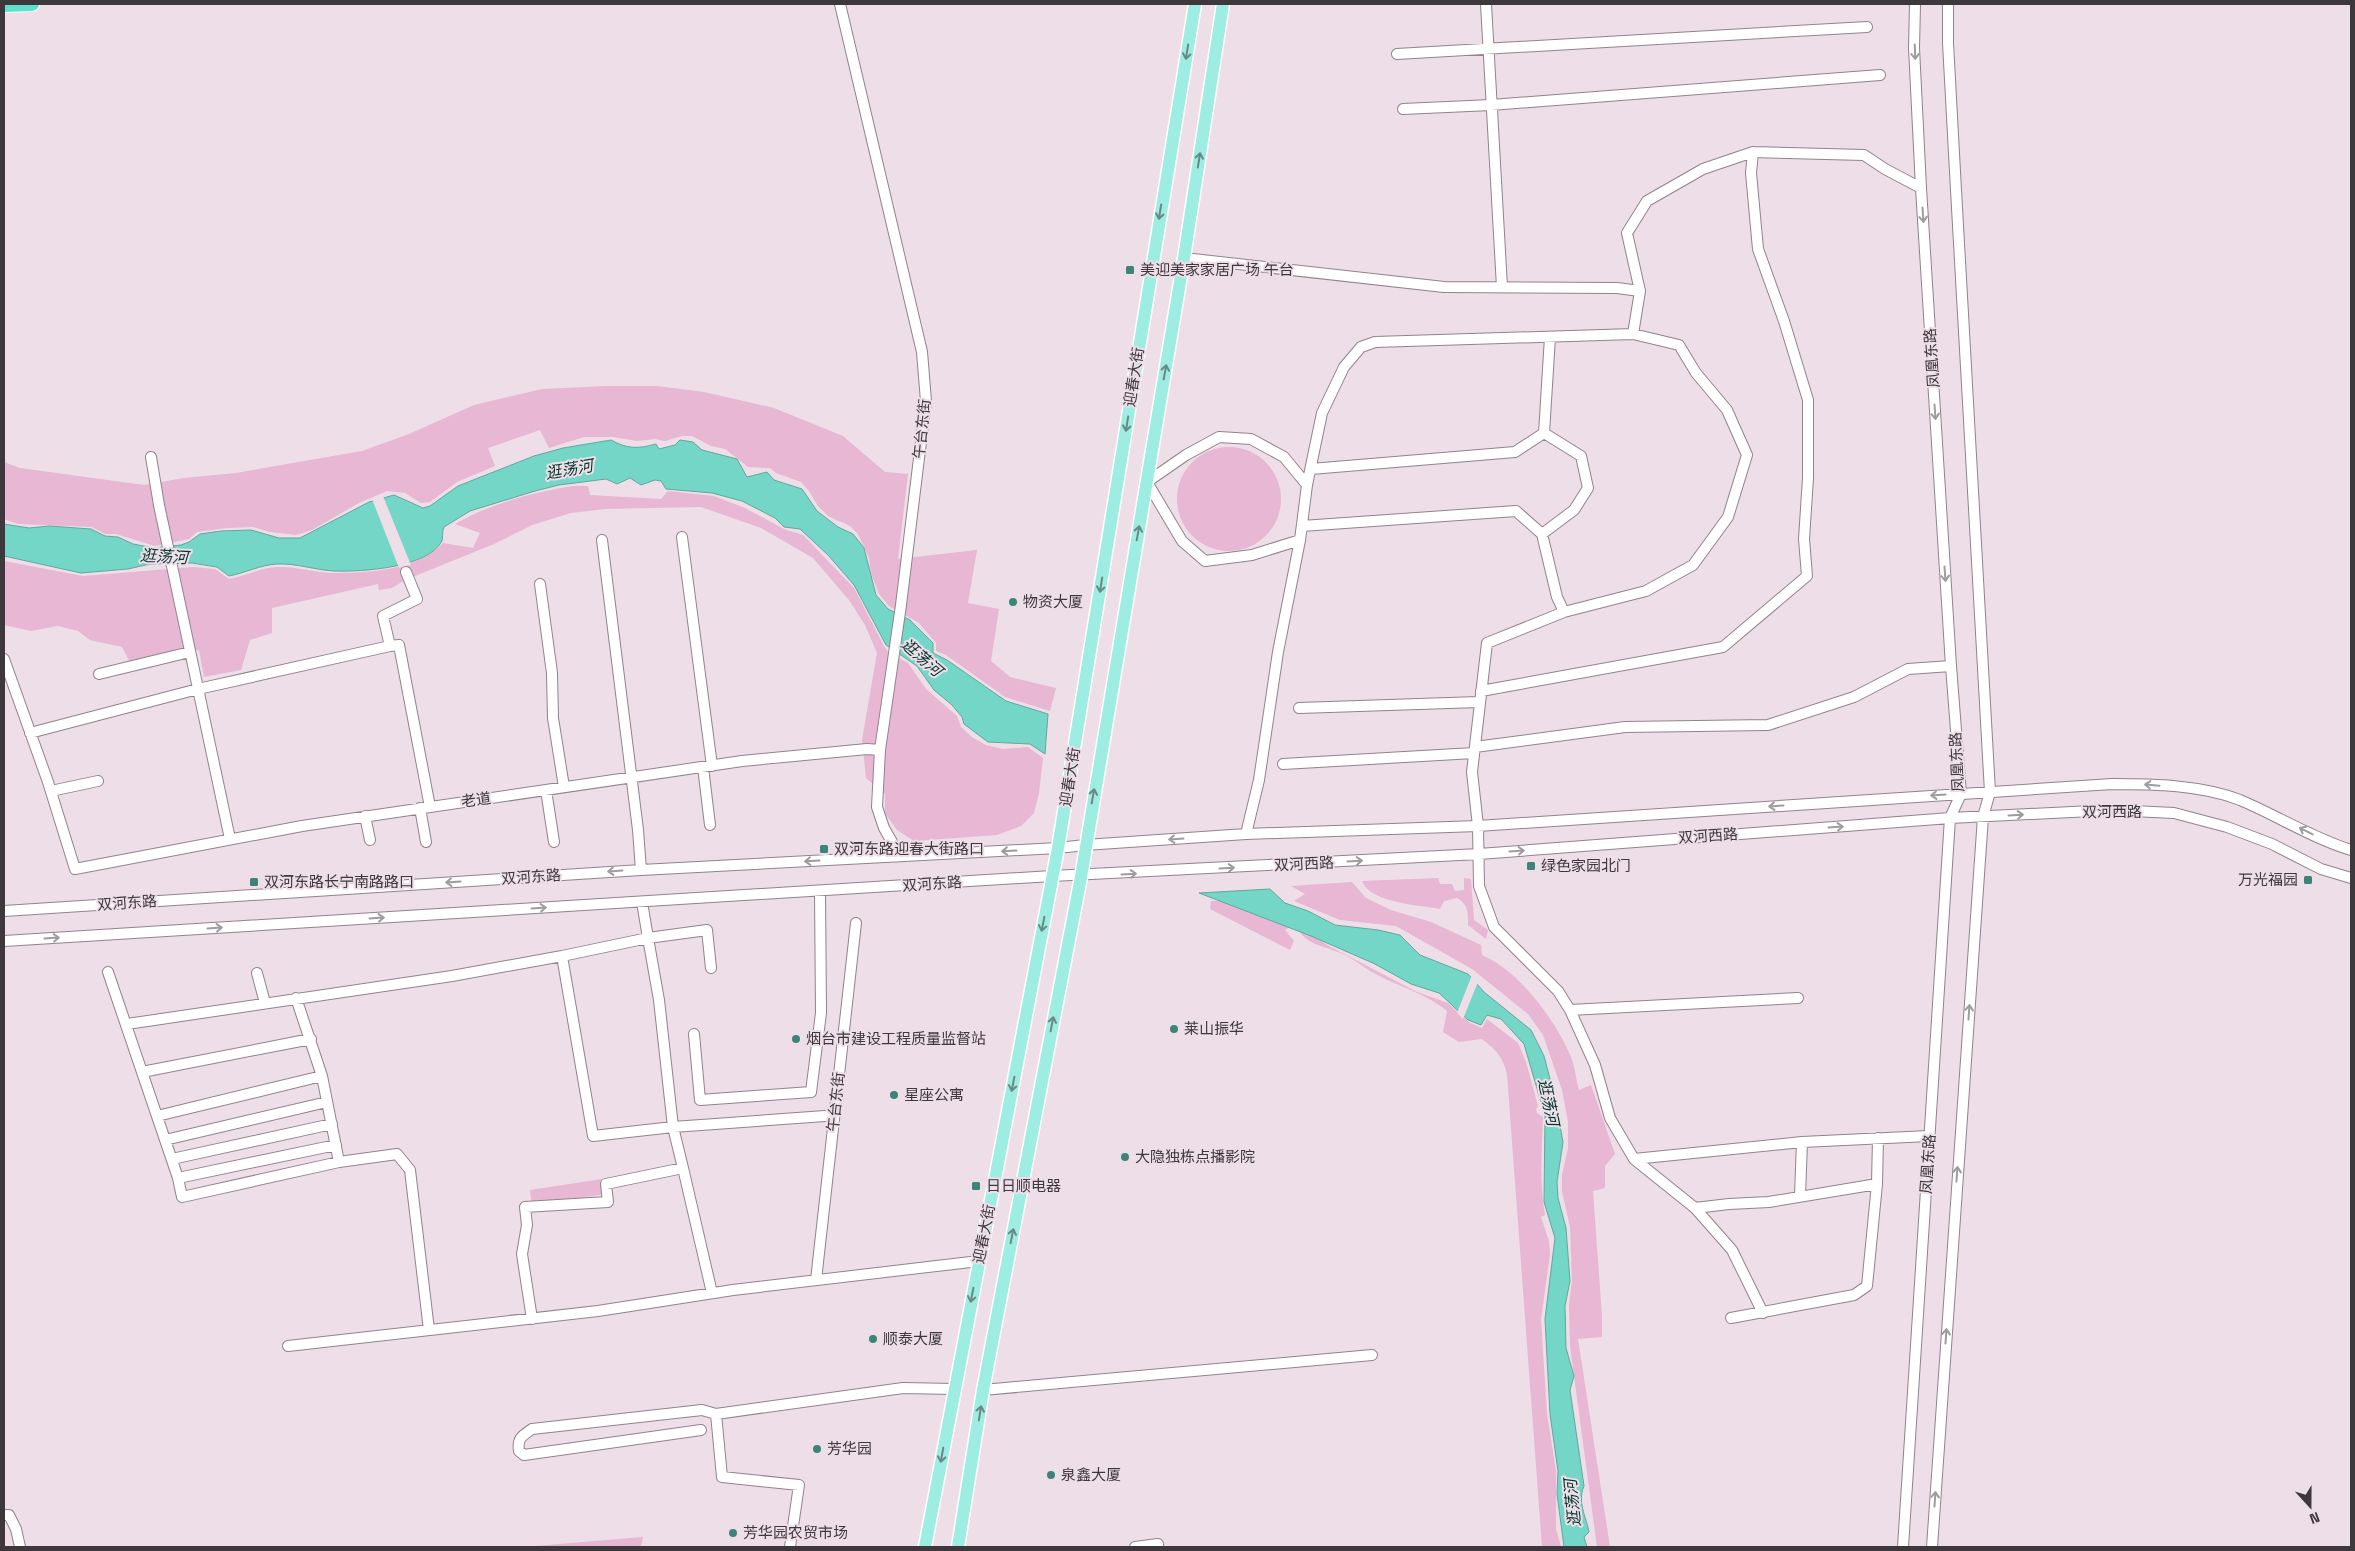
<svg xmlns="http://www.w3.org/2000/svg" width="2355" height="1551" viewBox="0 0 2355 1551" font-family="'Space Grotesk','Noto Sans SC',sans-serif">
  <rect width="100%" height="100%" fill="#eddee7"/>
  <path fill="#e7b7d3" d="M 606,386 L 657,386 L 704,392 L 774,408 L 843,436 L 885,472 L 908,474 L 898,559 L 977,550 L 968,603 L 999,609 L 991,661 L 1010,677 L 1056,688 L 1050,711 L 1005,697 L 946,655 L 936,651 L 936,643 L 919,623 L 889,606 L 879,594 L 871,573 L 869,558 L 858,534 L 850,526 L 828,516 L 818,506 L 809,491 L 801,482 L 776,473 L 770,468 L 748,467 L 725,449 L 711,446 L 692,436 L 682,436 L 665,441 L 655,439 L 637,441 L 613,437 L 584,437 L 549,448 L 540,430 L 488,448 L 495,466 L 457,482 L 430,502 L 421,503 L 405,493 L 387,491 L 359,503 L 312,530 L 296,535 L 270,532 L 253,527 L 227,528 L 197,532 L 189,539 L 155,546 L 116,534 L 105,534 L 92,527 L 18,524 L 4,519 L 4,462 L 20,468 L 144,485 L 184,478 L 236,473 L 362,451 L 409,434 L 474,405 L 542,389 Z
    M1177 499a52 52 0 1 1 104 0a52 52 0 1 1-104 0Z
    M 573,486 L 588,486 L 590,495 L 661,499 L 668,491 L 714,496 L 745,508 L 786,530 L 803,535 L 854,588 L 884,646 L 888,652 L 908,663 L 926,689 L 957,716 L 961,727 L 973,738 L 986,745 L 1002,749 L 1028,747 L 1043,758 L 1039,793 L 1034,813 L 1021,826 L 997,835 L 914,841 L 897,830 L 885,813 L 885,794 L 866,778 L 862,740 L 877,653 L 865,625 L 849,600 L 813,558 L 761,528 L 701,507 L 605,509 L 571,513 L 532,525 L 494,544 L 405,580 L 392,588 L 379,590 L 378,584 L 272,608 L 272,633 L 250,640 L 241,670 L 204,677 L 199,650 L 131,664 L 122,647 L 90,640 L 78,631 L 58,626 L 31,631 L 4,625 L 4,561 L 83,576 L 193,567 L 215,569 L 229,579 C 245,576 260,568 277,567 C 294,566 313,572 331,573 C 367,573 417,571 443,543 L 473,548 L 480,533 L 455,524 C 490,504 533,492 573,486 Z
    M 1438,878 L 1440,884 L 1452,884 L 1455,891 L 1464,890 L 1464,878 L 1471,879 L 1474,920 L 1488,930 L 1486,939 L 1468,925 C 1468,914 1469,905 1457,898 L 1444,901 L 1440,909 C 1419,905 1370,903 1362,881 Z
    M 1352,882 L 1366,898 L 1391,910 L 1431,922 L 1481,945 L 1482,955 C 1519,971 1555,1019 1571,1057 C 1575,1067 1576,1080 1579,1090 L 1591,1085 L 1615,1154 L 1605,1166 L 1605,1188 L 1593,1191 L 1602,1316 L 1602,1337 L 1578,1339 L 1610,1547 L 1597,1547 L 1570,1346 L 1569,1305 L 1572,1280 L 1570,1227 L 1562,1191 L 1562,1175 L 1568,1148 L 1568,1122 L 1562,1090 L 1543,1035 L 1528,1014 L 1472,969 L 1396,926 L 1340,920 L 1294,901 L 1305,894 L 1291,886 Z
    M 1211,901 L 1230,901 L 1294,921 L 1327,945 L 1417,992 L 1448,1003 L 1470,1023 L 1482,1028 L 1487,1019 L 1518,1043 L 1526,1062 L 1538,1106 L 1536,1109 L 1537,1113 L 1543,1117 C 1542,1150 1539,1183 1545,1215 L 1541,1217 L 1549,1241 L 1550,1254 L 1541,1319 L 1547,1414 L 1556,1471 L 1556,1529 L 1561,1547 L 1542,1547 L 1507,1074 C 1503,1057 1496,1050 1482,1039 L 1459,1042 L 1443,1032 L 1447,1011 C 1426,993 1396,986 1372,972 C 1363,967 1355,960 1345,955 C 1332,948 1305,945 1299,930 L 1291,926 L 1285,930 L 1294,941 L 1290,950 L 1210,909 Z
    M 602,1179 L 605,1194 L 532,1206 L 530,1190 Z
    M 643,1537 L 641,1547 L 523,1547 Z"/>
  <path fill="#73d6c6" stroke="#63a79d" d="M 611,440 C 627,449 638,449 656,444 L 659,449 L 675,445 L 680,440 L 693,442 L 702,450 L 737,459 L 747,477 L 767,472 L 774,480 L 802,489 L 817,511 L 838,527 L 853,534 L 864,548 L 876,595 L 888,609 L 910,620 L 933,643 L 933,653 L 947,660 L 1006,701 L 1048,714 L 1045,754 L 1030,744 L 988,742 L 964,724 L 962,717 L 952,705 L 934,690 L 917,666 L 886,645 L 854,585 L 828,555 L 800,529 L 784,527 L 775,518 L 742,501 L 712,493 L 666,489 L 661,481 L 655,480 L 641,485 L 630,478 L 617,484 L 606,479 L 559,485 L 535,491 L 470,511 L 444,527 C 442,531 443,538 442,541 C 428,568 361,572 334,571 C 315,570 296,563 277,564 C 260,565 245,573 229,576 L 217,567 L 192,563 L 150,564 L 128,569 L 81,573 L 4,556 L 4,524 L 29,528 L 49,526 L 91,529 L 105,536 L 118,537 L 133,544 L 154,548 L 181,545 L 189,542 L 200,534 L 221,531 L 251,530 L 279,538 L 300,538 L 369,502 L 394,495 L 423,508 L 430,506 L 458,486 L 534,456 L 563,448 Z
    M 1270,889 L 1285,903 L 1308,911 L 1335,925 L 1378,930 L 1400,935 L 1420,955 L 1468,974 L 1484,992 L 1531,1030 L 1544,1056 L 1555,1098 L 1563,1142 L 1557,1182 L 1558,1198 L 1566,1228 L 1570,1281 L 1565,1306 L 1566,1348 L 1574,1376 L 1570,1390 L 1584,1486 C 1577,1502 1586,1516 1589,1532 L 1584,1537 L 1587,1547 L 1564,1547 L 1557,1494 L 1558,1471 L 1550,1414 L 1545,1319 L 1555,1238 L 1544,1202 L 1545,1116 L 1524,1044 L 1501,1019 L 1487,1015 L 1481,1025 L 1468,1020 L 1439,993 L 1411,984 L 1375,964 L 1311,936 L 1199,893 Z"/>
  <path fill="#eddee7" d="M 383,496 L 411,565 L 399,568 L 372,499 Z
    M 1472,975 L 1478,982 L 1463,1019 L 1457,1013 Z"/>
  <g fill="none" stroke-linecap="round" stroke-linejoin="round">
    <defs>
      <path id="minor" d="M 840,4 L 922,352 L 926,401 L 901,605 L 880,750 L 877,807 L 884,828 L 892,842 L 896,857
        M 1486,4 L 1502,287
        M 1397,54 L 1867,27
        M 1403,109 L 1491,105 L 1880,75
        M 1753,152 L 1864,155 L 1885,169 L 1921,188
        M 1184,258 L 1444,287 L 1617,288 L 1640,291 L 1633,334 L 1375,342 L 1361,347 L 1344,367 L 1322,413 L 1307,485 L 1300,540 L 1278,652 L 1259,780 L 1246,834
        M 151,457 L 159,505 L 230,839
        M 1311,469 L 1515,452 L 1544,433 L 1550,337
        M 1302,526 L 1516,511 L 1542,534 L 1557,597 L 1564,612 L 1487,643 L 1472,772 L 1478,826 L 1479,886 L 1494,927 L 1558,991 L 1570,1010 L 1595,1065 L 1610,1118 L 1634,1159 L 1802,1142 L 1929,1136
        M 1542,534 L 1574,510 L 1588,488 L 1581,456 L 1544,433
        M 682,537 L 712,766
        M 602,540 L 638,830 L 641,870
        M 1300,540 L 1252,555 L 1205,561 L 1182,541 L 1147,482 L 1186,455 L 1219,437 L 1251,439 L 1284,457 L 1307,485
        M 540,584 L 552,673 L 553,718 L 564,787
        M 1564,612 L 1646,591 L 1693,565 L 1728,517 L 1747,455 L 1727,410 L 1696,373 L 1679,345 L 1633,334
        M 390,646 L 399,645 L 430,807
        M 4,659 L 48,782 L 75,869 L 302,826 L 742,761 L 867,749 L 880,750
        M 99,674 L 190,652
        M 1481,691 L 1723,647 L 1807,576 L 1804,539 L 1808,478 L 1808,400 L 1784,321 L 1758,249 L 1751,173 L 1753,152 L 1703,169 L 1647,201 L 1627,233 L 1640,291
        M 1299,708 L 1479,702
        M 30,733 L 198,689 L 390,646 L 383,616 L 417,599 L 406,572
        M 1475,747 L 1625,727 L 1768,725 L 1854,697 L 1908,669 L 1951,666
        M 1283,764 L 1474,753
        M 703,767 L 710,825
        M 546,790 L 554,842
        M 51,791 L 98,781
        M 420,808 L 426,842
        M 365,816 L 370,840
        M 642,902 L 648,938 L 707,930 L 711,968
        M 4,911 L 641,870 L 1058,848 L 1085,845 L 1246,834 L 1478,826 L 2112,784 C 2153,784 2202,785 2240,800 C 2278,816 2312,838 2351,850
        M 4,941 L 1052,876 L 1479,854 L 1950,818 L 2112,810 L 2174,813 L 2227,827 L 2272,844 L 2321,869 L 2351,878
        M 108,972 L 178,1178 L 182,1197 L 339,1162 L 397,1154 L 410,1170 L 429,1330
        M 257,973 L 265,1003
        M 296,998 L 322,1076 L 339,1162
        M 1570,1010 L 1798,998
        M 127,1024 L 452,976 L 562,956 L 593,1136 L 673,1127 L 659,1000 L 648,938 L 562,956
        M 694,1034 L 700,1100 L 811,1092 L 821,1013 L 820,892
        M 142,1072 L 311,1039
        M 157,1116 L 322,1076
        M 165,1140 L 327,1102
        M 172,1159 L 332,1124
        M 1634,1159 L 1695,1208
        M 683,1168 L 673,1127 L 825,1116
        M 178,1178 L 336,1145
        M 1800,1195 L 1802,1142
        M 816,1280 L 856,923
        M 1763,1313 L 1732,1250 L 1695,1208 L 1729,1204 L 1769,1202 L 1877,1184
        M 1731,1318 L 1854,1295 L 1867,1286 L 1877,1184 L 1878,1138
        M 532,1319 L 522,1254 L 527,1225 L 525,1207 L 608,1202 L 606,1184 L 683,1168 L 712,1293
        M 288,1346 L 598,1311 L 733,1290 L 979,1261
        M 983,1390 L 1372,1355
        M 716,1414 L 722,1477 L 799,1485 L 790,1547
        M 701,1430 L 524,1455 L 519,1451 C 517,1438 522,1436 532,1429 L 702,1410 L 716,1414 L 903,1388 L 954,1389
        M 4,1515 L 9,1515 L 16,1529 L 20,1547
        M 1135,1547 L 1158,1544 L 1158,1547
        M 1903,1547 L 1950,818 L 1961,794 L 1951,666 L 1921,188 L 1914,48 L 1915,4
        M 1932,1547 L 1983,817 L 1990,792 L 1956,190 L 1948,43 L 1948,4"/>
      <path id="major" d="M 925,1547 L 1058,848 L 1195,4
        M 958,1547 L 983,1390 L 1081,877 L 1184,258 L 1223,4"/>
      <path id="highway" d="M 4,5 L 32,4"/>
    </defs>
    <use href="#minor" stroke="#91838b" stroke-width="12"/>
    <use href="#major" stroke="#fff" stroke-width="15"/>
    <use href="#highway" stroke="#fff" stroke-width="16"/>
    <use href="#minor" stroke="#fff" stroke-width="10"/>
    <use href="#major" stroke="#9dede2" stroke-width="12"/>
    <use href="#highway" stroke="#5be1ce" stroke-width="14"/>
  </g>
  <defs><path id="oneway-shaft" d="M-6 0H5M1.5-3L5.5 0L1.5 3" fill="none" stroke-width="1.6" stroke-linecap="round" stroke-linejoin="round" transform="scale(1.25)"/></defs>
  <g stroke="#698987">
    <use href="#oneway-shaft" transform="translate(1187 52) rotate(99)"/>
    <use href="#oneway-shaft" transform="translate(1199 160) rotate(-81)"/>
    <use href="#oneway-shaft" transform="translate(1160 212) rotate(99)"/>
    <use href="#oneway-shaft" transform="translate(1165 372) rotate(-80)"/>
    <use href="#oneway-shaft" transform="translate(1127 424) rotate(99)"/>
    <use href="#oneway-shaft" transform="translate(1138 533) rotate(-80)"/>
    <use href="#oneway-shaft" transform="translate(1101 585) rotate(99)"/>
    <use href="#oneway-shaft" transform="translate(1093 796) rotate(-80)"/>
    <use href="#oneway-shaft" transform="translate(1043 924) rotate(101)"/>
    <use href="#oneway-shaft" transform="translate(1052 1024) rotate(-79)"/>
    <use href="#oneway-shaft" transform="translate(1013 1084) rotate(101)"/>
    <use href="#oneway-shaft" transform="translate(1012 1236) rotate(-79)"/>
    <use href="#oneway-shaft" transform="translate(972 1295) rotate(101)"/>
    <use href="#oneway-shaft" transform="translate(980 1413) rotate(-81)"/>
    <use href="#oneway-shaft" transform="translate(942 1455) rotate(100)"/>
  </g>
  <g stroke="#9e9c9e">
    <use href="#oneway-shaft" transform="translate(1915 52) rotate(88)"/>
    <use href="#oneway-shaft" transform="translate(1923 215) rotate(86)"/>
    <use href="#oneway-shaft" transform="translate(1935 412) rotate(86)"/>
    <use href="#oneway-shaft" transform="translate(1945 574) rotate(86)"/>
    <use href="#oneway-shaft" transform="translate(2152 785) rotate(-175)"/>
    <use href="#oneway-shaft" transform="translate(1938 795) rotate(176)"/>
    <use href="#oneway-shaft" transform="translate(1776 806) rotate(176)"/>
    <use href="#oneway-shaft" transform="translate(2016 815) rotate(-3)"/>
    <use href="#oneway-shaft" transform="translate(1836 827) rotate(-4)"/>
    <use href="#oneway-shaft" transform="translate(2306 831) rotate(-153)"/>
    <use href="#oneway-shaft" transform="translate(1176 839) rotate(176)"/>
    <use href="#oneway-shaft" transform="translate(1009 851) rotate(177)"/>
    <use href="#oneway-shaft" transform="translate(1517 851) rotate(-4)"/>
    <use href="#oneway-shaft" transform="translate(812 861) rotate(177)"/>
    <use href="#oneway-shaft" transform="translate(1355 861) rotate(-3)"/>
    <use href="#oneway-shaft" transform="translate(1227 868) rotate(-3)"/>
    <use href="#oneway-shaft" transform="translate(615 871) rotate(176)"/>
    <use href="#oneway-shaft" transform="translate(1129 874) rotate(-3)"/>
    <use href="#oneway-shaft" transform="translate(453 882) rotate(176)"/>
    <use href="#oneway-shaft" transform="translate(539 908) rotate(-4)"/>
    <use href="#oneway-shaft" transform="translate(377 918) rotate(-4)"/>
    <use href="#oneway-shaft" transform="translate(215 928) rotate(-4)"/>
    <use href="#oneway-shaft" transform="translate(52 938) rotate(-4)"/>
    <use href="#oneway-shaft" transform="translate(1969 1012) rotate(-86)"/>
    <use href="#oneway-shaft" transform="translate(1957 1174) rotate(-86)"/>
    <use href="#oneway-shaft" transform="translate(1946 1336) rotate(-86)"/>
    <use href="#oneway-shaft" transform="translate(1935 1499) rotate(-86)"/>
  </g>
  <g fill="#3e8378" stroke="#eddee7" stroke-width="2">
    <rect x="1125" y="265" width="10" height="10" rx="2.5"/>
    <circle cx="1013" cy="602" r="5"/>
    <rect x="819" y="844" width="10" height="10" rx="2.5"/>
    <rect x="1526" y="861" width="10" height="10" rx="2.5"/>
    <rect x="2303" y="875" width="10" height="10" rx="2.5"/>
    <rect x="249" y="877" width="10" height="10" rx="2.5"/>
    <circle cx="1174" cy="1029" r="5"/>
    <circle cx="796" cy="1039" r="5"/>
    <circle cx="894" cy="1095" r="5"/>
    <circle cx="1125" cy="1157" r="5"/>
    <rect x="971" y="1181" width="10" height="10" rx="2.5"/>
    <circle cx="873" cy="1339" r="5"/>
    <circle cx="817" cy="1449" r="5"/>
    <circle cx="1051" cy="1475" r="5"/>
    <circle cx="733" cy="1533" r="5"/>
  </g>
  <g text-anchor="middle" stroke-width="4" stroke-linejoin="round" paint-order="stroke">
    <g font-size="15" fill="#3e383c" stroke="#eddee7" text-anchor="start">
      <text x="1140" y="275">美迎美家家居广场 午台</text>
      <text x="1023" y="607">物资大厦</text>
      <text x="834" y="854">双河东路迎春大街路口</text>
      <text x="1541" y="871">绿色家园北门</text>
      <text x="2298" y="885" text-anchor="end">万光福园</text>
      <text x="264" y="887">双河东路长宁南路路口</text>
      <text x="1184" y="1034">莱山振华</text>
      <text x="806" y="1044">烟台市建设工程质量监督站</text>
      <text x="904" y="1100">星座公寓</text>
      <text x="1135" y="1162">大隐独栋点播影院</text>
      <text x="986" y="1191">日日顺电器</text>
      <text x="883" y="1344">顺泰大厦</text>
      <text x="827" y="1454">芳华园</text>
      <text x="1061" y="1480">泉鑫大厦</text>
      <text x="743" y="1538">芳华园农贸市场</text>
    </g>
    <g font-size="15" fill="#3e383c" stroke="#eddee7">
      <text transform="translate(1932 358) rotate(-94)" y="5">凤凰东路</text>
      <text transform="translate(1134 377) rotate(-81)" y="5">迎春大街</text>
      <text transform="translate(922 429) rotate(-84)" y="5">午台东街</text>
      <text transform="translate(1957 762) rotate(-93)" y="5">凤凰东路</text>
      <text transform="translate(1070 777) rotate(-81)" y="5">迎春大街</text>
      <text transform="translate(476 800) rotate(-8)" y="5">老道</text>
      <text x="2112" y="817">双河西路</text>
      <text transform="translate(1708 836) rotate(-4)" y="5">双河西路</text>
      <text transform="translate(1304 864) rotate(-3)" y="5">双河西路</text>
      <text transform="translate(531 877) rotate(-4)" y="5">双河东路</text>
      <text transform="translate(932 884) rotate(-4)" y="5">双河东路</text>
      <text transform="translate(127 903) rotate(-4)" y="5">双河东路</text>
      <text transform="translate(836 1102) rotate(-84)" y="5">午台东街</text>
      <text transform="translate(1928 1164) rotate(-86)" y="5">凤凰东路</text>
      <text transform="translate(984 1234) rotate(-79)" y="5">迎春大街</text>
    </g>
    <g font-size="16" font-style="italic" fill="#04362f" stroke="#eddee7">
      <text transform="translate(569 469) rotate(-10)" y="6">逛荡河</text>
      <text transform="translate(164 556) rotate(3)" y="6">逛荡河</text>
      <text transform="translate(922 657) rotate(41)" y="6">逛荡河</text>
      <text transform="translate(1549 1102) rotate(78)" y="6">逛荡河</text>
      <text transform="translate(1572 1503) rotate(-96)" y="6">逛荡河</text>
    </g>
  </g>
  <rect width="2355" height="1551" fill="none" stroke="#3e383c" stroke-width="10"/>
  <g transform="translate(2310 1506) rotate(159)" stroke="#eddee7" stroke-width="4" paint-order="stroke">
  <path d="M0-4L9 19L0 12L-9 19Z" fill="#3e383c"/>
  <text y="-8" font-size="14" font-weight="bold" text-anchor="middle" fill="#3e383c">N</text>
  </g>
</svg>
